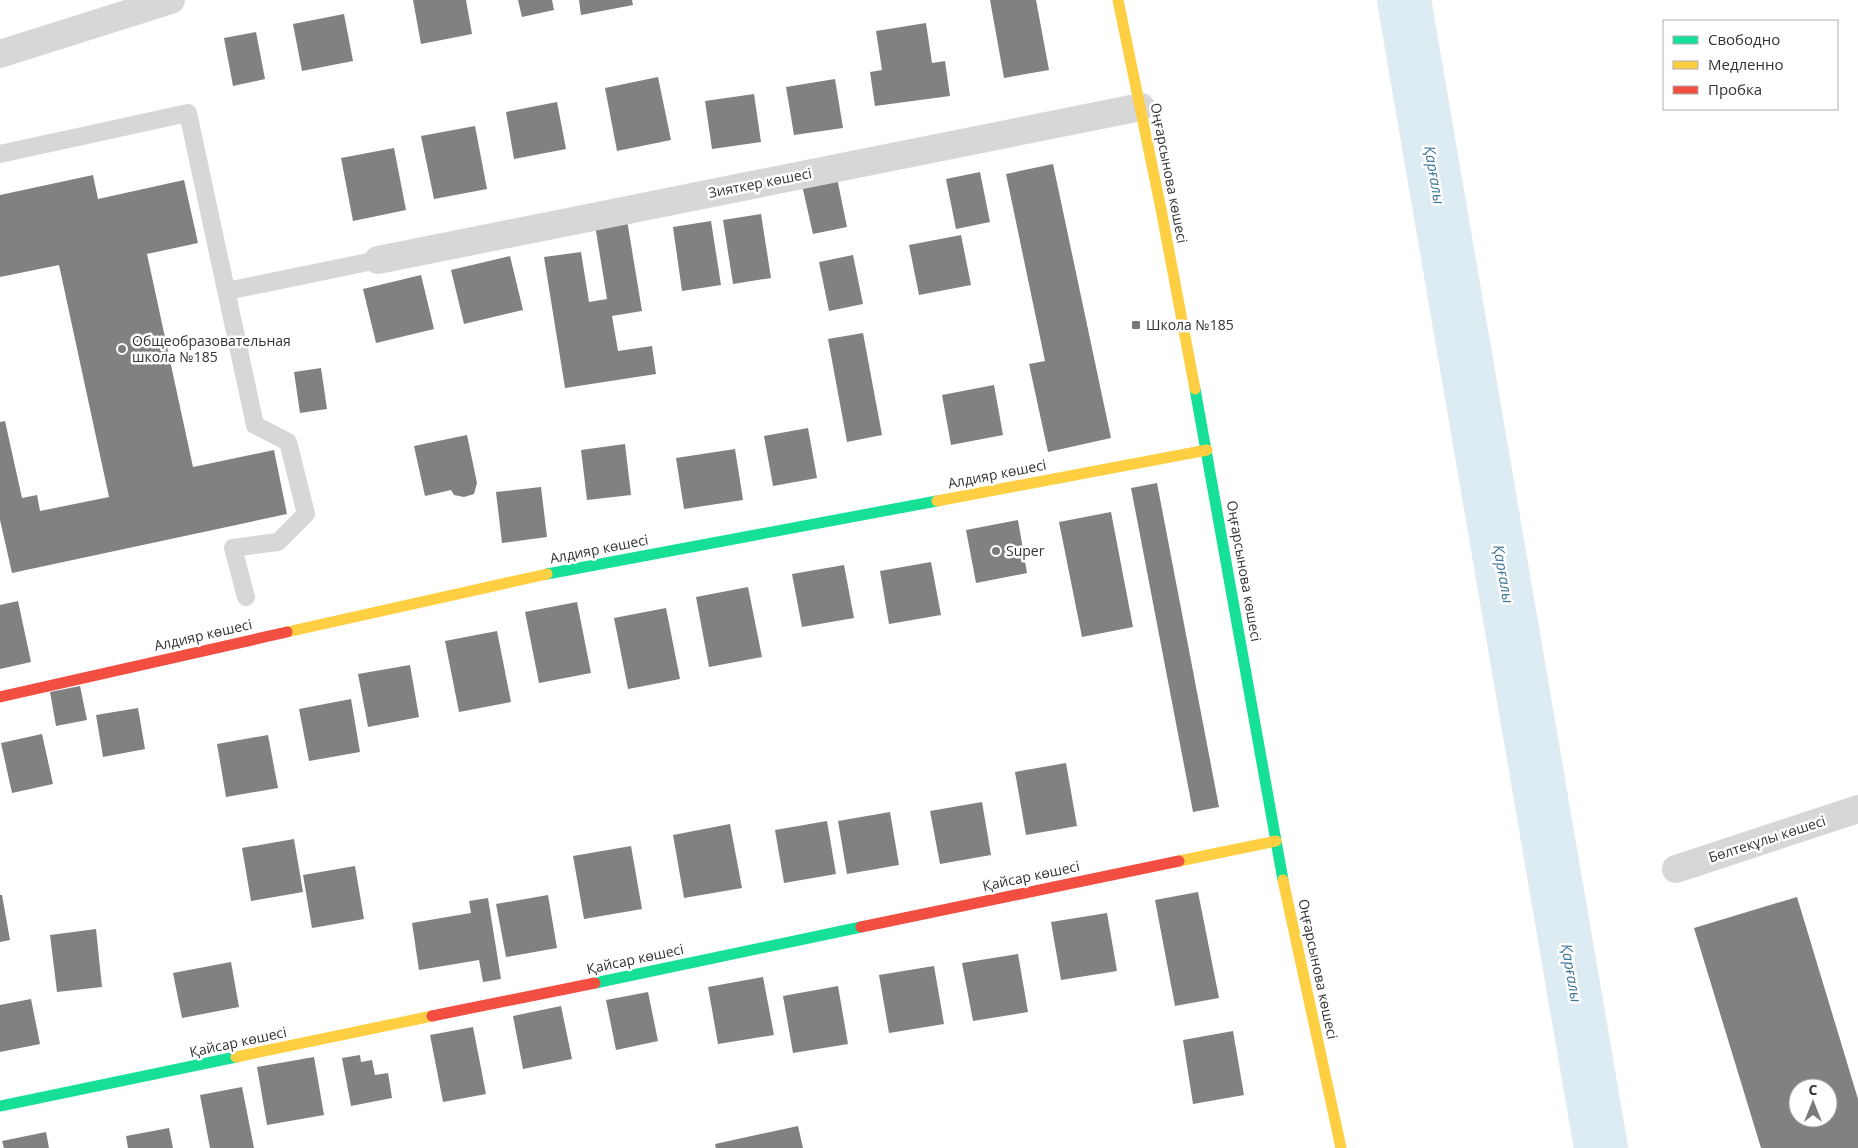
<svg xmlns="http://www.w3.org/2000/svg" width="1858" height="1148" viewBox="0 0 1858 1148" font-family="'Open Sans',sans-serif">
  <rect width="100%" height="100%" fill="#fff"/>
  <g fill="none" stroke-linecap="round" stroke-linejoin="round">
    <path stroke="#ddebf3" stroke-width="54" d="M 1404,0 L 1601,1148"/>
  </g>
  <path fill="#818181" fill-rule="evenodd" d="M 413,0 L 466,0 L 472,34 L 421,44 Z
    M 518,0 L 552,0 L 554,10 L 522,17 Z
    M 579,0 L 632,0 L 633,5 L 581,15 Z
    M 990,0 L 1036,0 L 1049,70 L 1004,78 Z
    M 344,14 L 353,61 L 302,71 L 293,24 Z
    M 926,23 L 932,63 L 945,61 L 950,96 L 875,106 L 870,72 L 882,70 L 876,31 Z
    M 256,32 L 265,79 L 233,86 L 224,38 Z
    M 658,77 L 671,140 L 617,151 L 605,88 Z
    M 835,79 L 843,128 L 794,135 L 786,87 Z
    M 754,94 L 761,142 L 712,149 L 705,101 Z
    M 557,102 L 566,149 L 514,159 L 506,112 Z
    M 475,126 L 487,189 L 434,199 L 421,136 Z
    M 394,148 L 406,210 L 353,221 L 341,158 Z
    M 1053,164 L 1111,438 L 1048,452 L 1029,364 L 1045,361 L 1006,174 Z
    M 980,172 L 990,222 L 956,229 L 946,179 Z
    M 93,175 L 98,199 L 184,180 L 198,243 L 147,254 L 193,467 L 274,450 L 287,514 L 12,573 L 0,520 L 0,422 L 5,421 L 22,498 L 37,495 L 40,511 L 109,497 L 59,265 L 0,277 L 0,195 Z
    M 837,178 L 847,227 L 813,234 L 802,185 Z
    M 761,214 L 771,278 L 733,284 L 723,220 Z
    M 627,220 L 642,311 L 612,316 L 618,351 L 652,346 L 656,374 L 565,388 L 544,257 L 581,252 L 589,302 L 607,299 L 595,225 Z
    M 711,221 L 721,285 L 682,291 L 673,227 Z
    M 961,235 L 971,285 L 919,295 L 909,245 Z
    M 853,255 L 863,304 L 829,311 L 819,262 Z
    M 510,256 L 523,310 L 464,324 L 451,270 Z
    M 421,275 L 434,329 L 376,343 L 363,289 Z
    M 863,333 L 882,435 L 847,442 L 828,339 Z
    M 321,368 L 327,409 L 300,413 L 294,372 Z
    M 994,385 L 1003,435 L 951,445 L 942,395 Z
    M 808,428 L 817,478 L 773,486 L 764,436 Z
    M 467,435 L 477,483 L 474,494 L 464,497 L 454,495 L 451,490 L 425,496 L 414,446 Z
    M 625,444 L 631,495 L 587,500 L 581,450 Z
    M 735,449 L 743,500 L 684,509 L 676,458 Z
    M 1157,483 L 1219,807 L 1193,812 L 1131,488 Z
    M 541,487 L 547,537 L 502,543 L 496,492 Z
    M 1111,512 L 1133,627 L 1082,637 L 1059,522 Z
    M 1018,520 L 1027,573 L 976,583 L 966,530 Z
    M 931,562 L 941,615 L 889,624 L 880,571 Z
    M 844,565 L 854,618 L 802,627 L 792,574 Z
    M 748,587 L 762,657 L 709,667 L 696,597 Z
    M 18,601 L 31,662 L 0,669 L 0,605 Z
    M 577,602 L 591,673 L 539,683 L 525,612 Z
    M 666,608 L 680,679 L 628,689 L 614,618 Z
    M 497,631 L 511,702 L 459,712 L 445,641 Z
    M 410,665 L 419,717 L 368,727 L 358,674 Z
    M 80,686 L 87,720 L 56,726 L 50,692 Z
    M 351,699 L 360,752 L 309,761 L 299,709 Z
    M 138,708 L 145,749 L 103,757 L 96,715 Z
    M 42,734 L 53,784 L 12,793 L 1,743 Z
    M 268,735 L 278,788 L 226,797 L 217,744 Z
    M 1066,763 L 1077,826 L 1026,835 L 1015,772 Z
    M 982,802 L 991,855 L 940,864 L 930,811 Z
    M 890,812 L 899,865 L 847,874 L 838,821 Z
    M 827,821 L 836,874 L 784,883 L 775,830 Z
    M 730,824 L 742,888 L 684,898 L 673,835 Z
    M 294,839 L 303,892 L 251,901 L 242,848 Z
    M 631,846 L 642,909 L 584,919 L 573,856 Z
    M 355,866 L 364,919 L 312,928 L 303,875 Z
    M 1198,892 L 1219,998 L 1175,1006 L 1155,900 Z
    M 0,895 L 2,895 L 10,940 L 0,942 Z
    M 548,895 L 557,948 L 506,957 L 496,904 Z
    M 1797,897 L 1858,1099 L 1858,1148 L 1761,1148 L 1694,928 ZM 1798,1088 L 1828,1088 L 1828,1118 L 1798,1118 Z
    M 488,898 L 501,979 L 483,982 L 479,960 L 419,970 L 412,923 L 471,913 L 469,901 Z
    M 1107,913 L 1117,971 L 1061,980 L 1051,922 Z
    M 96,929 L 102,987 L 57,992 L 50,935 Z
    M 1018,954 L 1028,1012 L 973,1021 L 962,963 Z
    M 231,962 L 239,1007 L 182,1018 L 173,973 Z
    M 934,966 L 944,1024 L 889,1033 L 879,975 Z
    M 763,977 L 774,1035 L 718,1044 L 708,987 Z
    M 838,986 L 848,1044 L 793,1053 L 783,996 Z
    M 648,992 L 658,1041 L 616,1050 L 606,1000 Z
    M 31,999 L 40,1044 L 0,1052 L 0,1005 Z
    M 561,1006 L 572,1059 L 523,1069 L 513,1016 Z
    M 473,1027 L 486,1094 L 443,1102 L 430,1035 Z
    M 1233,1031 L 1244,1095 L 1193,1104 L 1183,1040 Z
    M 360,1055 L 361,1062 L 372,1060 L 375,1075 L 388,1073 L 392,1098 L 351,1106 L 342,1058 Z
    M 314,1057 L 324,1115 L 267,1125 L 257,1067 Z
    M 242,1087 L 254,1148 L 210,1148 L 200,1095 Z
    M 798,1126 L 803,1148 L 716,1148 L 715,1144 Z
    M 169,1128 L 173,1148 L 128,1148 L 126,1136 Z
    M 46,1132 L 49,1148 L 4,1148 L 2,1141 Z"/>
  <g fill="none" stroke-linecap="round" stroke-linejoin="round">
    <path stroke="#d7d7d7" stroke-width="18" d="M 0,154 L 188,113 L 255,425 L 288,442 L 306,514 L 278,542 L 233,548 L 246,597
      M 227,291 L 378,260"/>
    <path stroke="#d7d7d7" stroke-width="28" d="M 0,54 L 171,0
      M 378,260 L 1141,107
      M 1676,869 L 1858,809"/>
    <path stroke="#16e098" stroke-width="11" d="M 1195,389 L 1283,880
      M 547,574 L 937,501
      M 595,983 L 861,927
      M 0,1106 L 236,1057"/>
    <path stroke="#ffcf43" stroke-width="11" d="M 1118,0 L 1161,209 L 1195,389
      M 937,501 L 1207,450
      M 287,632 L 547,574
      M 1179,861 L 1276,841
      M 1283,880 L 1341,1148
      M 236,1057 L 432,1016"/>
    <path stroke="#f24e42" stroke-width="11" d="M 0,697 L 287,632
      M 861,927 L 1179,861
      M 432,1016 L 595,983"/>
  </g>
  <g fill="#7a7a7a" stroke="#fff" stroke-width="2">
    <rect x="1131" y="320" width="10" height="10" rx="2.5"/>
    <circle cx="122" cy="349" r="5"/>
    <circle cx="996" cy="551" r="5"/>
  </g>
  <g text-anchor="middle" stroke-width="5" stroke-linejoin="round" paint-order="stroke">
    <g font-size="14" fill="#333" stroke="#fff">
      <text transform="translate(1169 173) rotate(79)" y="5">Оңғарсынова көшесі</text>
      <text transform="translate(760 183) rotate(-11)" y="5">Зияткер көшесі</text>
      <text transform="translate(997 474) rotate(-11)" y="5">Алдияр көшесі</text>
      <text transform="translate(599 549) rotate(-11)" y="5">Алдияр көшесі</text>
      <text transform="translate(1244 571) rotate(80)" y="5">Оңғарсынова көшесі</text>
      <text transform="translate(203 635) rotate(-13)" y="5">Алдияр көшесі</text>
      <text transform="translate(1767 839) rotate(-18)" y="5">Бөлтекұлы көшесі</text>
      <text transform="translate(1031 876) rotate(-12)" y="5">Қайсар көшесі</text>
      <text transform="translate(635 959) rotate(-12)" y="5">Қайсар көшесі</text>
      <text transform="translate(1318 969) rotate(78)" y="5">Оңғарсынова көшесі</text>
      <text transform="translate(238 1042) rotate(-12)" y="5">Қайсар көшесі</text>
    </g>
    <g font-size="14" fill="#333" stroke="#fff" text-anchor="start">
      <text x="1146" y="330">Школа №185</text>
      <text x="132" y="346">Общеобразовательная<tspan x="132" dy="16">школа №185</tspan></text>
      <text x="1006" y="556">Super</text>
    </g>
    <g font-size="15" font-style="italic" fill="#3f7597" stroke="#fff">
      <text transform="translate(1434 175) rotate(80)" y="5">Қарғалы</text>
      <text transform="translate(1503 574) rotate(80)" y="5">Қарғалы</text>
      <text transform="translate(1571 973) rotate(80)" y="5">Қарғалы</text>
    </g>
  </g>
  <rect x="1663" y="20" width="175" height="90" fill="#ffffff" stroke="#adadad"/>
  <rect x="1673" y="36" width="25" height="8" fill="#16e098" stroke="#adadad"/>
  <text x="1708" y="45" font-size="15" fill="#333333">Свободно</text>
  <rect x="1673" y="61" width="25" height="8" fill="#ffcf43" stroke="#adadad"/>
  <text x="1708" y="70" font-size="15" fill="#333333">Медленно</text>
  <rect x="1673" y="86" width="25" height="8" fill="#f24e42" stroke="#adadad"/>
  <text x="1708" y="95" font-size="15" fill="#333333">Пробка</text>
  <g transform="translate(1813 1103)"><circle r="24" fill="#ffffff" stroke="#adadad"/>
  <path d="M0-4L9 19L0 12L-9 19Z" fill="#7a7a7a"/>
  <text y="-8" font-size="14" font-weight="bold" text-anchor="middle" fill="#333333">С</text>
  </g>
</svg>
